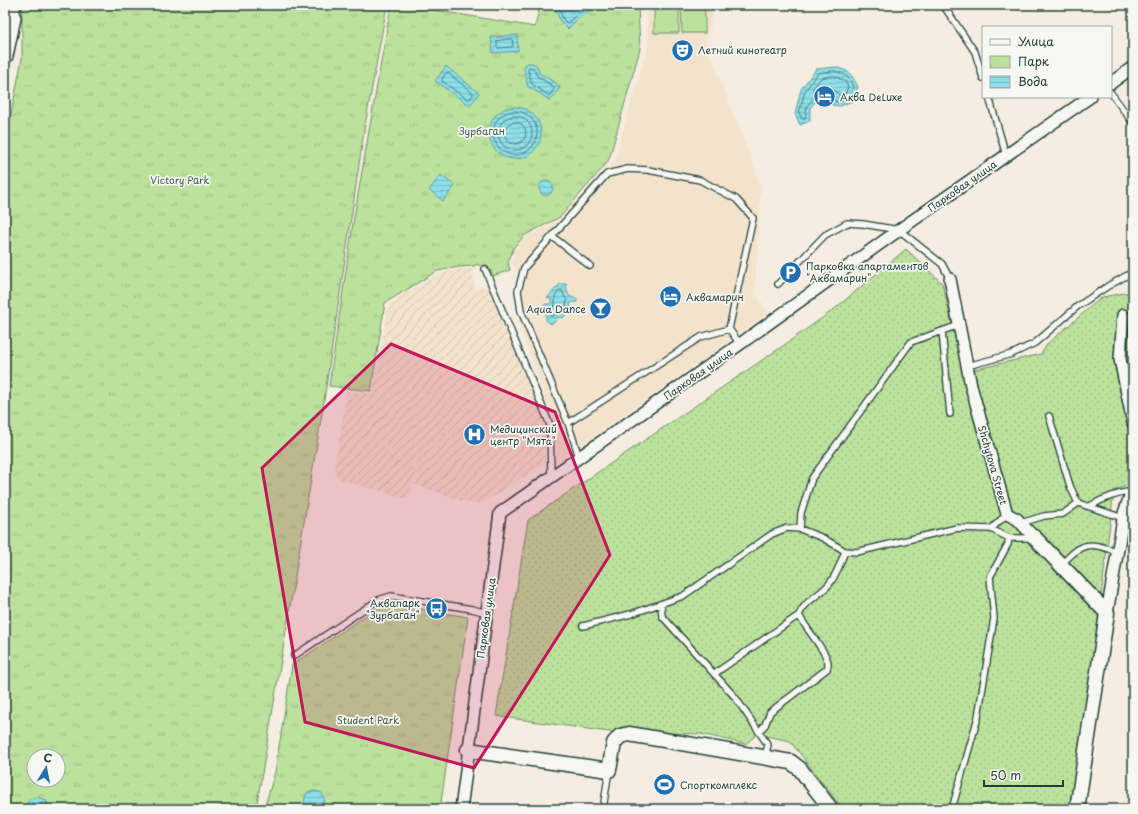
<svg xmlns="http://www.w3.org/2000/svg" width="1138" height="814" viewBox="0 0 1138 814" font-family="'Playpen Sans',sans-serif">
  <defs>
    <pattern id="industrial-furrows" width="10" height="10" patternUnits="userSpaceOnUse"><rect width="10" height="10" fill="#f3e3cd"/><path d="M-1 1l2-2M0 10L10 0M9 11l2-2" fill="none" stroke="#d0c4b1"/></pattern>
    <pattern id="park-tufts" width="24" height="20" patternUnits="userSpaceOnUse"><rect width="24" height="20" fill="#bbe19c"/><path d="M3 7l-1-3M5 7V3M7 7l1-3M15 17l-1-3M17 17v-4M19 17l1-3" fill="none" stroke="#a0c287"/></pattern>
    <pattern id="garden-dots" width="8" height="8" patternUnits="userSpaceOnUse"><rect width="8" height="8" fill="#bbe19c"/><path d="M2 2h.1M6 6h.1" fill="none" stroke="#a0c287" stroke-width="1.8" stroke-linecap="round"/></pattern>
    <pattern id="water-rules" width="6" height="5" patternUnits="userSpaceOnUse"><rect width="6" height="5" fill="#8ddee8"/><path d="M0 2.5h6" fill="none" stroke="#79bfc8"/></pattern>
  </defs>
  <rect width="100%" height="100%" fill="#f5ede1"/>
  <filter id="ink" filterUnits="userSpaceOnUse"><feTurbulence type="fractalNoise" baseFrequency=".025" numOctaves="2"/><feDisplacementMap in="SourceGraphic" scale="8" xChannelSelector="R" yChannelSelector="G"/><feConvolveMatrix kernelMatrix="1 2 1 2 8 2 1 2 1" color-interpolation-filters="sRGB"/></filter>
  <g filter="url(#ink)">
    <path fill="#f3e3cd" d="M 647,5 L 716,5 L 706,43 L 761,185 L 755,293 L 769,313 L 556,463 L 555,426 L 518,321 L 516,305 L 517,272 L 511,263 L 515,249 L 526,236 L 559,220 L 614,162 L 648,45 Z"/>
    <path fill="url(#industrial-furrows)" d="M 456,269 L 473,269 L 475,288 L 488,287 L 546,428 L 545,463 L 485,502 L 472,504 L 413,484 L 408,499 L 341,480 L 334,471 L 347,391 L 372,394 L 389,304 L 407,292 L 438,274 Z"/>
    <path fill="#bbe19c" stroke="#6d8f68" d="M 654,5 L 679,5 L 679,33 L 654,33 Z
      M 681,5 L 705,5 L 705,33 L 682,33 Z"/>
    <path fill="url(#park-tufts)" stroke="#6d8f68" fill-rule="evenodd" d="M 22,5 L 387,5 L 364,131 L 323,407 L 278,679 L 256,809 L 5,809 L 5,144 L 22,59 ZM 34,756 L 58,756 L 58,780 L 34,780 Z
      M 391,5 L 404,5 L 535,27 L 540,5 L 638,5 L 640,49 L 610,156 L 607,163 L 560,217 L 525,235 L 514,247 L 508,262 L 510,270 L 493,276 L 490,269 L 476,264 L 475,266 L 459,267 L 437,271 L 385,303 L 371,391 L 329,386 L 353,223 Z
      M 385,603 L 468,617 L 440,809 L 264,809 L 275,772 L 292,665 Z"/>
    <path fill="url(#garden-dots)" stroke="#6d8f68" d="M 906,249 L 942,283 L 964,372 L 1041,354 L 1048,343 L 1102,297 L 1130,292 L 1133,289 L 1133,483 L 1114,491 L 1095,645 L 1072,809 L 843,809 L 790,741 L 757,734 L 746,744 L 701,734 L 609,732 L 496,716 L 528,520 L 777,350 L 832,311 Z"/>
    <path fill="url(#water-rules)" stroke="#619ea0" d="M 554,5 L 604,5 L 604,8 C 588,8 578,18 568,29 L 560,21 Z
      M 517,35 L 518,51 L 493,53 L 491,37 Z
      M 529,63 C 535,63 539,66 539,73 L 556,83 L 560,88 L 550,101 L 541,94 L 528,87 L 524,69 L 525,65 Z
      M 446,66 L 479,93 L 470,106 L 435,81 Z
      M 835,67 C 850,71 851,73 858,87 L 852,101 L 840,106 L 832,105 L 830,98 L 817,100 L 810,108 L 810,121 L 800,125 L 795,114 L 801,89 L 816,69 Z
      M489 133a26 26 0 1 1 52 0a26 26 0 1 1-52 0Z
      M 441,175 L 455,186 L 443,201 L 429,190 Z
      M539 188a7 7 0 1 1 14 0a7 7 0 1 1-14 0Z
      M 560,284 L 566,284 C 568,294 566,296 577,299 L 577,302 L 572,302 L 570,305 L 571,308 L 576,308 L 576,312 L 569,311 L 563,318 L 561,317 L 557,318 L 556,321 L 551,324 L 546,320 L 546,309 L 544,306 L 545,304 L 551,304 L 551,299 L 547,298 Z
      M 316,791 L 322,793 L 324,798 L 325,805 L 323,807 L 306,808 C 303,802 304,798 308,792 Z
      M 37,797 L 46,800 L 50,809 L 25,809 C 26,802 30,798 37,797 Z"/>
    <g fill="none" stroke-linecap="round" stroke-linejoin="round">
      <path stroke="#4b7d7c" stroke-width="1" d="M 558,5 L 563,19 L 567,23 C 577,15 581,10 594,5
        M 512,39 L 513,45 L 512,47 L 498,48 L 497,47 L 497,41 Z
        M 530,67 L 534,69 L 537,76 L 554,87 L 554,89 L 550,95 L 548,95 L 532,84 L 528,70 Z
        M 834,71 C 846,74 849,77 853,87 L 849,97 L 839,102 L 835,101 L 833,96 L 830,94 L 815,96 L 807,106 L 805,118 L 802,119 L 799,113 L 805,91 L 818,73 Z
        M 448,73 L 473,93 L 473,95 L 470,99 L 467,99 L 442,81 L 442,79 L 445,74 Z
        M 834,76 L 845,81 L 848,87 L 845,94 L 840,96 C 831,84 824,92 813,90 L 813,88 L 821,78 Z
        M493 133a22 22 0 1 1 44 0a22 22 0 1 1-44 0Z
        M498 133a17 17 0 1 1 34 0a17 17 0 1 1-34 0Z
        M504 133a11 11 0 1 1 22 0a11 11 0 1 1-22 0Z
        M 562,290 L 564,296 L 567,300 L 566,308 L 561,312 L 551,317 L 550,310 L 555,305 L 555,296 L 559,291 Z"/>
      <defs>
        <path id="service" d="M 943,5 L 975,52 L 983,78
          M 1111,93 L 1133,123
          M 989,97 L 1006,155
          M 553,237 L 590,266
          M 485,269 L 550,425 L 551,476
          M 778,284 L 825,235 L 847,223 L 863,224 L 899,230 L 942,264 L 950,279
          M 729,329 L 740,344
          M 942,331 L 950,414
          M 967,366 L 1012,354 L 1035,343 L 1078,306 L 1108,286 L 1133,272
          M 1049,416 L 1070,486 L 1078,503
          M 568,423 L 701,337 L 729,329 L 753,218 L 736,199 L 700,180 L 648,170 L 628,169 L 607,174 L 524,268 L 518,291 L 521,311 L 568,423 L 579,457
          M 1090,506 C 1104,498 1117,493 1133,491
          M 1021,523 L 1044,516 L 1063,514 L 1078,503 L 1123,518
          M 800,529 L 801,513 L 812,478 L 911,342 L 959,325
          M 991,529 L 1007,514
          M 1061,565 C 1083,541 1088,542 1118,552
          M 661,604 L 662,616 L 735,697 L 768,745 L 765,757
          M 583,626 L 631,614 L 683,596 L 772,534 L 787,528 L 800,529 L 823,538 L 845,551 L 857,552 L 957,528 L 991,529 L 1009,538 L 1033,538
          M 294,656 L 378,600 L 391,596 L 472,609 L 487,613
          M 714,674 L 799,615
          M 759,732 L 765,725 L 770,712 L 827,669 C 828,667 828,665 828,663 C 827,652 805,628 799,615 C 804,601 821,595 830,583 C 837,574 841,562 845,551
          M 603,809 L 609,770
          M 952,809 L 978,717 L 994,618 L 990,577 L 1008,544 L 1009,538"/>
        <path id="minor" d="M 13,18 L 15,5
          M 1111,83 L 1133,67
          M 950,279 L 971,386 L 1007,514 L 1017,519 L 1034,537
          M 1123,315 L 1120,359 L 1133,423
          M 1107,613 L 1124,513 L 1129,499 L 1133,495
          M 461,809 L 500,513 L 740,344 L 899,230 L 1090,97"/>
        <path id="tertiary" d="M 1034,537 L 1107,613 L 1077,809
          M 468,750 L 609,770 L 614,743 L 620,736 L 629,734 L 791,762 L 800,769 L 831,809"/>
        <path id="secondary" d="M 5,56 L 13,18"/>
      </defs>
      <use href="#service" stroke="#1f3d34" stroke-width="8"/>
      <use href="#minor" stroke="#1f3d34" stroke-width="14"/>
      <use href="#tertiary" stroke="#1f3d34" stroke-width="17"/>
      <use href="#secondary" stroke="#1f3d34" stroke-width="18"/>
      <use href="#service" stroke="#f6f6f2" stroke-width="5.5"/>
      <use href="#minor" stroke="#f6f6f2" stroke-width="11"/>
      <use href="#tertiary" stroke="#f6f6f2" stroke-width="14"/>
      <use href="#secondary" stroke="#f6f6f2" stroke-width="15"/>
    </g>
  </g>
  <path fill="#c2185b" fill-opacity="0.2" stroke="#c2185b" stroke-width="3" stroke-linejoin="round" d="M 391,344 L 555,412 L 610,555 L 474,768 L 305,722 L 262,468 Z"/>
  <defs>
    <symbol id="theatre-disc" viewBox="-11 -11 22 22"><circle r="9.5" fill="#1f6fb2" stroke="#f6f6f2"/><path d="M-5-5.5Q0-4 5-5.5V0Q5 5 0 6Q-5 5-5 0ZM-3.3-2.5H-1v1.5H-3.3ZM1-2.5H3.3v1.5H1ZM-2.8 1Q0 5.5 2.8 1Z" fill="#fff"/></symbol>
    <symbol id="hotel-disc" viewBox="-11 -11 22 22"><circle r="9.5" fill="#1f6fb2" stroke="#f6f6f2"/><path d="M-6-4.5h1.5V1H6V5H4.5V3h-9V5H-6ZM-4 0a1.8 1.8 0 1 1 3.6 0ZM.5 0V-2.5h3Q6-2.5 6 0Z" fill="#fff"/></symbol>
    <symbol id="parking-disc" viewBox="-11 -11 22 22"><circle r="9.5" fill="#1f6fb2" stroke="#f6f6f2"/><path d="M-3.5-5.5H1a3.5 3.5 0 0 1 0 7H-1V5.5H-3.5ZM-1-3.4V-.6H.8a1.4 1.4 0 0 0 0-2.8Z" fill="#fff"/></symbol>
    <symbol id="bar-disc" viewBox="-11 -11 22 22"><circle r="9.5" fill="#1f6fb2" stroke="#f6f6f2"/><path d="M-6-5H6L.8 .8V4.5H3.5V6h-7V4.5H-.8V.8Z" fill="#fff"/></symbol>
    <symbol id="hospital-disc" viewBox="-11 -11 22 22"><circle r="9.5" fill="#1f6fb2" stroke="#f6f6f2"/><path d="M-5-5h3v3.5h4V-5h3V5h-3V1.5h-4V5h-3Z" fill="#fff"/></symbol>
    <symbol id="bus-disc" viewBox="-11 -11 22 22"><circle r="9.5" fill="#1f6fb2" stroke="#f6f6f2"/><path d="M-5-6H5V4H4V6H2V4H-2V6H-4V4H-5ZM-3.5-4V0h7V-4ZM-3.5 1.2v1.5H-2V1.2ZM2 1.2v1.5H3.5V1.2Z" fill="#fff"/></symbol>
    <symbol id="stadium-disc" viewBox="-11 -11 22 22"><circle r="9.5" fill="#1f6fb2" stroke="#f6f6f2"/><path d="M0-5a6.5 5 0 1 0 0 10a6.5 5 0 1 0 0-10ZM-3.5-1.8h7v3.6h-7Z" fill="#fff"/></symbol>
  </defs>
  <g fill-rule="evenodd">
    <use href="#theatre-disc" x="670" y="38" width="25" height="25"/>
    <use href="#hotel-disc" x="812" y="84" width="25" height="25"/>
    <use href="#parking-disc" x="778" y="260" width="25" height="25"/>
    <use href="#hotel-disc" x="658" y="284" width="25" height="25"/>
    <use href="#bar-disc" x="588" y="296" width="25" height="25"/>
    <use href="#hospital-disc" x="462" y="422" width="25" height="25"/>
    <use href="#bus-disc" x="424" y="596" width="25" height="25"/>
    <use href="#stadium-disc" x="652" y="772" width="25" height="25"/>
  </g>
  <g text-anchor="middle" stroke-width="3.5" stroke-linejoin="round" paint-order="stroke">
    <g font-size="10" fill="#1f3d34" stroke="#f6f6f2" text-anchor="start">
      <text x="698" y="54">Летний кинотеатр</text>
      <text x="840" y="101">Аква DeLuxe</text>
      <text x="806" y="270">Парковка апартаментов<tspan x="806" dy="12">"Аквамарин"</tspan></text>
      <text x="686" y="301">Аквамарин</text>
      <text x="586" y="313" text-anchor="end">Aqua Dance</text>
      <text x="490" y="433">Медицинский<tspan x="490" dy="12">центр "Мята"</tspan></text>
      <text x="420" y="607" text-anchor="end">Аквапарк<tspan x="420" dy="12">"Зурбаган"</tspan></text>
      <text x="680" y="789">Спорткомплекс</text>
    </g>
    <g font-size="10" fill="#3e5e49" stroke="#f6f6f2">
      <text x="482" y="135">Зурбаган</text>
      <text x="180" y="184">Victory Park</text>
      <text x="368" y="724">Student Park</text>
    </g>
    <g font-size="10" fill="#1f3d34" stroke="#f6f6f2">
      <text transform="translate(962 186) rotate(-35)" y="4">Парковая улица</text>
      <text transform="translate(698 374) rotate(-35)" y="4">Парковая улица</text>
      <text transform="translate(993 465) rotate(74)" y="4">Shchytova Street</text>
      <text transform="translate(486 618) rotate(-82)" y="4">Парковая улица</text>
    </g>
  </g>
  <rect width="1138" height="814" fill="none" stroke="#f6f6f2" stroke-width="20"/>
  <rect x="10" y="10" width="1118" height="794" fill="none" stroke="#1f3d34" stroke-width="1.5" filter="url(#ink)"/>
  <rect x="982" y="26" width="130" height="72" fill="#f6f6f2" stroke="#a0aca6"/>
  <rect x="990" y="39" width="20" height="6" fill="#f6f6f2" stroke="#a0aca6"/>
  <text x="1018" y="46" font-size="12" fill="#1f3d34">Улица</text>
  <rect x="990" y="56" width="20" height="12" fill="url(#park-tufts)" stroke="#a0aca6"/>
  <text x="1018" y="66" font-size="12" fill="#1f3d34">Парк</text>
  <rect x="990" y="76" width="20" height="12" fill="url(#water-rules)" stroke="#a0aca6"/>
  <text x="1018" y="86" font-size="12" fill="#1f3d34">Вода</text>
  <g transform="translate(46 768) rotate(10)"><circle r="19" fill="#f6f6f2" stroke="#a0aca6"/>
  <path d="M0-3L7 15L0 10L-7 15Z" fill="#1f6fb2"/>
  <text y="-6" font-size="11" font-weight="bold" text-anchor="middle" fill="#1f3d34">С</text>
  </g>
  <path d="M984 780v6h79v-6" fill="none" stroke="#1f3d34" stroke-width="2"/>
  <text x="990" y="780" font-size="12" fill="#1f3d34" stroke="#f6f6f2" stroke-width="3" paint-order="stroke">50 m</text>
</svg>
